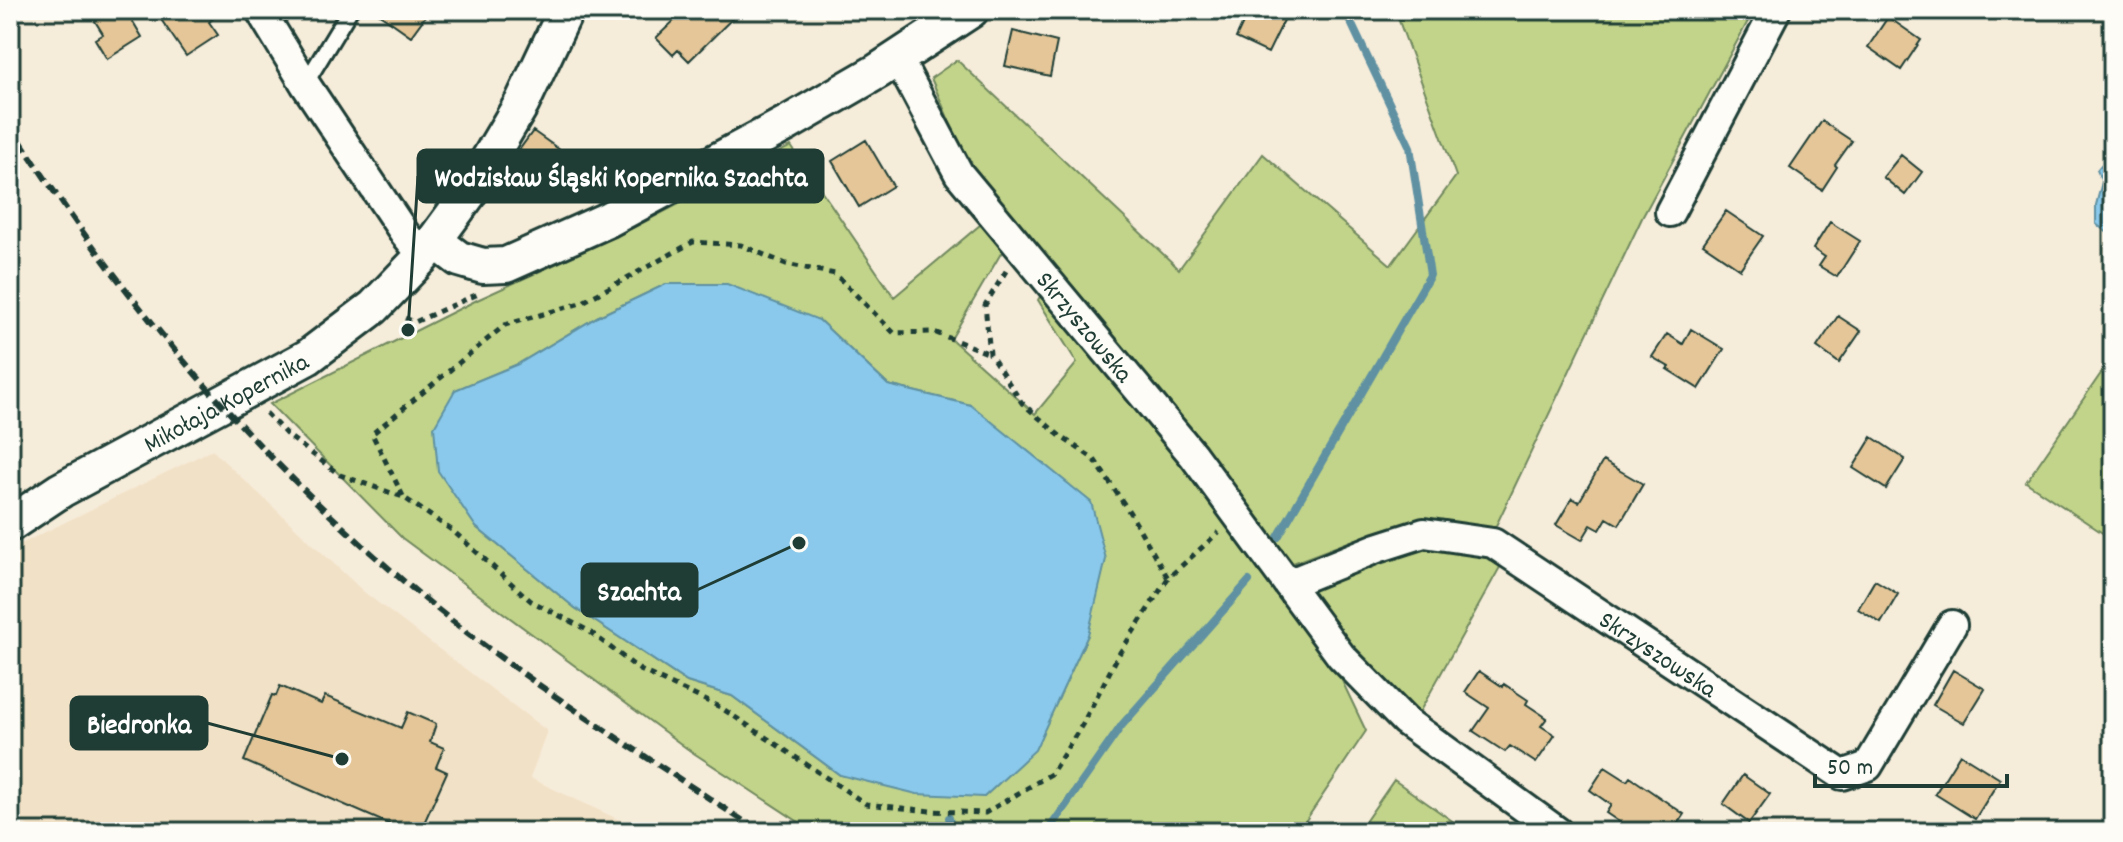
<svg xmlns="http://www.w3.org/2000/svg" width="2123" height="842" viewBox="0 0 2123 842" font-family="Dekko,sans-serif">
  <rect width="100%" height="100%" fill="#f6ecda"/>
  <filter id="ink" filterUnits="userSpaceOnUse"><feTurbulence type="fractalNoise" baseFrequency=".0125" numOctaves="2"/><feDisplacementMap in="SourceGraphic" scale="16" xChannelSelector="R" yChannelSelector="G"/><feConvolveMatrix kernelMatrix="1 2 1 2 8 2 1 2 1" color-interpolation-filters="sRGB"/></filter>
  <g filter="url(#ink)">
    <path fill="#f1e1c6" d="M 212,450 L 365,593 L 547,731 L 530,778 L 645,832 L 39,832 L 10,815 L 10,552 L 13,548 Z"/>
    <path fill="#c2d489" stroke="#70885e" stroke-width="2" fill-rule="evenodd" d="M 1395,10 L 1754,10 L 1642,218 L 1494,530 L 1423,520 L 1370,534 L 1293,563 L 1202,445 L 969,168 L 931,78 L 957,60 L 1179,269 L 1263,154 L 1391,265 L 1456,176 Z
      M 791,146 L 894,297 L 986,220 L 1007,243 L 951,339 L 1035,414 L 1077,363 L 1038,300 L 1045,288 L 1187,460 L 1334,664 L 1366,731 L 1298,832 L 814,832 L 689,750 L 402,538 L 270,404 L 477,300 L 615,237 ZM 666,284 L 819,320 L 888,385 L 971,405 L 1088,635 L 1035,749 L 984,797 L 840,775 L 732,696 L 687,682 L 575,608 L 476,527 L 455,390 L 518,364 L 597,317 Z
      M 2113,356 L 2113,540 L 2026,482 Z
      M 1429,541 L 1504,560 L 1419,713 L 1350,650 L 1307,593 L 1380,559 Z
      M 1394,780 L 1468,832 L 1358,832 Z"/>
    <path fill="#8ac9eb" stroke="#5f91a2" stroke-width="2" d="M 2113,158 L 2113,237 L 2096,224 L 2096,205 L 2102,182 L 2097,170 L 2101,165 Z
      M 666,284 L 727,284 L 819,320 L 888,385 L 971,405 L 1091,502 L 1106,559 L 1088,635 L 1035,750 L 984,797 L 917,794 L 840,775 L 732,696 L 687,682 L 575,608 L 476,527 L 438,471 L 434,427 L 455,390 L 518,364 L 597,317 Z"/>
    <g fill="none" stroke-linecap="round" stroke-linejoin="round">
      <path stroke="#5f91a2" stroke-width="8" d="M 1278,537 L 1430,275 L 1410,147 L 1345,10
        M 949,818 L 952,832
        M 1047,832 L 1122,725 L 1249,581"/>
    </g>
    <path fill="#e5c698" stroke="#1f3d34" stroke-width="2" d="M 88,10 L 126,10 L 142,37 L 107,59 L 95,39 L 103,34 Z
      M 172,10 L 223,10 L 209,22 L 218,35 L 186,56 L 160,18 Z
      M 374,10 L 430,10 L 411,36 Z
      M 685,10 L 741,10 L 689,61 L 678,50 L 673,55 L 656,38 Z
      M 1249,10 L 1289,10 L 1268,53 L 1236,38 Z
      M 1888,17 L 1921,40 L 1901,70 L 1868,47 Z
      M 1013,31 L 1057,42 L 1050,76 L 1005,66 Z
      M 1822,121 L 1852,141 L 1835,165 L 1837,167 L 1822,190 L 1790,168 Z
      M 533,131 L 567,155 L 546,186 L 511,161 Z
      M 866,140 L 893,186 L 859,207 L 832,161 Z
      M 1901,155 L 1922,172 L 1905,195 L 1883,177 Z
      M 1726,211 L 1763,236 L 1740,269 L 1703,244 Z
      M 1830,222 L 1860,241 L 1837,277 L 1819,266 L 1825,257 L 1813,249 Z
      M 1838,316 L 1861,331 L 1839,363 L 1817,347 Z
      M 1691,329 L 1724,349 L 1699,389 L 1667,369 L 1669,367 L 1652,357 L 1667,334 L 1683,344 Z
      M 1872,437 L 1905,459 L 1886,489 L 1853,468 Z
      M 1603,461 L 1643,484 L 1619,525 L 1607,518 L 1600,530 L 1591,525 L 1582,540 L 1556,525 L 1572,498 L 1579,502 Z
      M 1875,580 L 1898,594 L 1881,623 L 1858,609 Z
      M 1953,670 L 1985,689 L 1964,723 L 1933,705 Z
      M 1479,671 L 1503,687 L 1504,684 L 1528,700 L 1526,704 L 1547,718 L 1541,726 L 1555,735 L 1536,763 L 1510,746 L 1505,752 L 1473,731 L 1489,708 L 1465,692 Z
      M 280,686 L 321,704 L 325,696 L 401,728 L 408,712 L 436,724 L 430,742 L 444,748 L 436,767 L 447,772 L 420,832 L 407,832 L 244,761 L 272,695 L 276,696 Z
      M 1960,754 L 2000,779 L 1975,819 L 1935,794 Z
      M 1605,767 L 1627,781 L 1630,777 L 1684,814 L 1672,832 L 1634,832 L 1606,813 L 1611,805 L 1590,790 Z
      M 1743,775 L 1770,794 L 1749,823 L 1723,804 Z"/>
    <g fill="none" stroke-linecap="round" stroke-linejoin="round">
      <defs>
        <path id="service" d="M 305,84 L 350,10"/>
        <g id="minor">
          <path d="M 260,10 L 305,84 L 405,234 L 423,256"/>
          <path id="s1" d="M 898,59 L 959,174 L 1193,455 L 1341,656 L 1405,721 L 1558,832"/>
          <path d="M 1670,212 L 1776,10"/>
          <path id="s2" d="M 1288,584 L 1377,548 L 1424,533 L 1493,543 L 1842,775 L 1868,766 L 1952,625"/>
        </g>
        <g id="tertiary">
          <path d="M 435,241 L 459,259 L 483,266 L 506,265 L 607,220 L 788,123 L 878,71 L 971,10"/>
          <path id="s3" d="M 10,524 L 61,490 L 308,357 L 374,307 L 423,256 L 467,196 L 522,103 L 566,10"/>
        </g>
      </defs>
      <use href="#service" stroke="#1f3d34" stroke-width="20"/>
      <use href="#minor" stroke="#1f3d34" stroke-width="34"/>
      <use href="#tertiary" stroke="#1f3d34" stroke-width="40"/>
      <path stroke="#1f3d34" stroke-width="5" stroke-dasharray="6 6" stroke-linecap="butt" d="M 1006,271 L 985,305 L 990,354 L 1022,403 L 1060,436 L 1094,459 L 1130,513 L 1168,578
        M 405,318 L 415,322 L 478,294
        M 266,413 L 286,434 L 340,475 L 403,497 L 453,531 L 531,601 L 589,631 L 640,670 L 720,707 L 866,804 L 930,811 L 985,813 L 1051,774 L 1082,725 L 1119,654 L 1168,578 L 1219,532
        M 403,496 L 372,434 L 505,325 L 581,303 L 693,242 L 741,245 L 786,264 L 835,274 L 894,333 L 934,332 L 990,354"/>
      <use href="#service" stroke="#fdfcf7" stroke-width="14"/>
      <use href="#minor" stroke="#fdfcf7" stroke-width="28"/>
      <use href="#tertiary" stroke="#fdfcf7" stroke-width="34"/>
      <path stroke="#1f3d34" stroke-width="6" stroke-dasharray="12 6" stroke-linecap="butt" d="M 10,125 C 130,313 276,481 451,620 C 549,697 657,763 760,832"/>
    </g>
  </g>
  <g text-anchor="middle" stroke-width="7" stroke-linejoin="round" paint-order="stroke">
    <g font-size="26" fill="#1f3d34" stroke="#fdfcf7">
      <text dy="9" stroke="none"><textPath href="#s1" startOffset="328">Skrzyszowska</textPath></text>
      <text dy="9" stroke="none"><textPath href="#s3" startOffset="248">Mikołaja Kopernika</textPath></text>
      <text dy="9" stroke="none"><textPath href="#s2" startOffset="414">Skrzyszowska</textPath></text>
    </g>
  </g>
  <path fill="none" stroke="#1f3d34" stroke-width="3" d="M408 330L418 176M799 543L697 590M342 759L207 723"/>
  <g fill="#1f3d34" stroke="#fdfcf7" stroke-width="3">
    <circle cx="408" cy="330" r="8"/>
    <circle cx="799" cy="543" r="8"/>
    <circle cx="342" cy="759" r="8"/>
  </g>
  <g fill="#1f3d34" stroke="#1f3d34" stroke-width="3">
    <rect x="418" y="150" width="405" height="52" rx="8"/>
    <rect x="582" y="564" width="115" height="52" rx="8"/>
    <rect x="71" y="697" width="136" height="52" rx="8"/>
  </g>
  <g font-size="28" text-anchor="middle" font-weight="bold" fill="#fff">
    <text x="621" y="186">Wodzisław Śląski Kopernika Szachta</text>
    <text x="639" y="600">Szachta</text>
    <text x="139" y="733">Biedronka</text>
  </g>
  <rect width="2123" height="842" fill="none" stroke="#fdfcf7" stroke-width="40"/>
  <rect x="20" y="20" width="2083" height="802" fill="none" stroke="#1f3d34" stroke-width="3" filter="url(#ink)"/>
  <path d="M1815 774v12h192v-12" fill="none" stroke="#1f3d34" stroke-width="4"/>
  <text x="1827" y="774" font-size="24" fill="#1f3d34" stroke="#fdfcf7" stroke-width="6" paint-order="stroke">50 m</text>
</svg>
